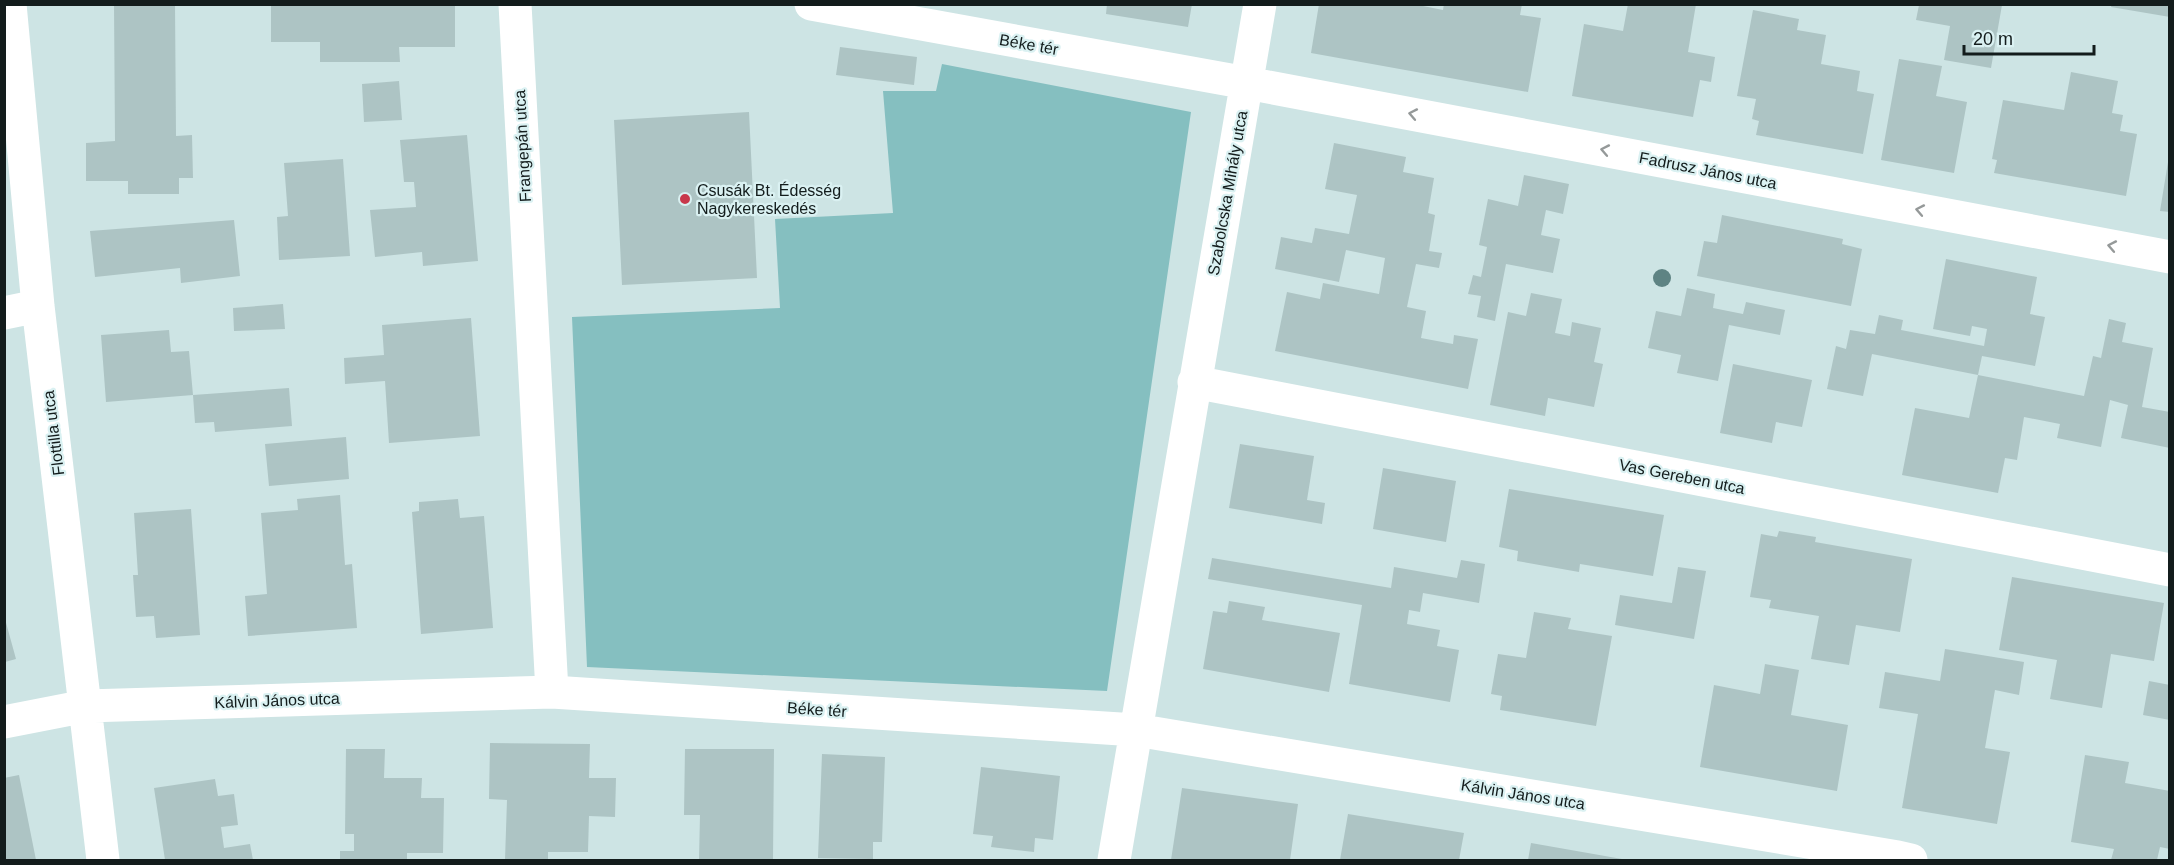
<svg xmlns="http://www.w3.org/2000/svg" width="2174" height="865" viewBox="0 0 2174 865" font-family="Arial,sans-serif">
  <rect width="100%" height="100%" fill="#cde4e4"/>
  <path fill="#85bfc0" d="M 942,64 L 1191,112 L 1107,691 L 587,667 L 572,317 L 780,308 L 775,219 L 893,213 L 883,91 L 936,91 Z"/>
  <path fill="#adc4c4" d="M 114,4 L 175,4 L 176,136 L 192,135 L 193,178 L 179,178 L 179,194 L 128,194 L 128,181 L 86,181 L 86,143 L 115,141 Z
    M 271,4 L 455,4 L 455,47 L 399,47 L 400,62 L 320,62 L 320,42 L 271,42 Z
    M 1107,4 L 1192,4 L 1188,27 L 1106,14 Z
    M 1319,4 L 1413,4 L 1443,10 L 1444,4 L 1522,4 L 1520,15 L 1541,18 L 1528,92 L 1311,53 Z
    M 1628,4 L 1696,4 L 1688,52 L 1715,57 L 1711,82 L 1700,80 L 1693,117 L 1572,96 L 1584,24 L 1623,31 Z
    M 2112,4 L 2170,4 L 2170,17 L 2111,7 Z
    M 1919,5 L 2002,5 L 1991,68 L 1944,60 L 1950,26 L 1916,20 Z
    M 1753,10 L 1799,19 L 1797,30 L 1826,35 L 1821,64 L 1860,71 L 1857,91 L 1874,94 L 1863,154 L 1756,135 L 1759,121 L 1752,119 L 1756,99 L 1737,96 Z
    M 840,47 L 917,57 L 914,85 L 836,75 Z
    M 1899,59 L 1942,66 L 1936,96 L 1967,102 L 1954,173 L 1881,160 Z
    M 2071,72 L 2118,81 L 2112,113 L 2123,115 L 2120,131 L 2137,134 L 2126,196 L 1994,173 L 1997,160 L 1992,159 L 2003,100 L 2064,110 Z
    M 399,81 L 402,120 L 364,122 L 362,84 Z
    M 749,112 L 757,278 L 622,285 L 614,120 Z
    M 467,135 L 478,261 L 423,266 L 422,252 L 375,257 L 370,210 L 416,207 L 414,182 L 404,182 L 400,140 Z
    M 1334,143 L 1406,157 L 1403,172 L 1434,178 L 1428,213 L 1435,215 L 1429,251 L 1442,253 L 1439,268 L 1416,264 L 1407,307 L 1426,311 L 1421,338 L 1453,344 L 1454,335 L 1478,339 L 1468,389 L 1275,351 L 1287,292 L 1320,299 L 1323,283 L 1379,294 L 1385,258 L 1346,250 L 1339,282 L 1275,269 L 1281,237 L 1312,243 L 1315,228 L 1349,234 L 1357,195 L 1325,189 Z
    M 343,159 L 350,256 L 279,260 L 277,217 L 288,216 L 284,163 Z
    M 2168,162 L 2170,162 L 2170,212 L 2160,211 Z
    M 1524,175 L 1569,184 L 1563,214 L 1546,210 L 1541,235 L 1560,239 L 1553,273 L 1506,264 L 1495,321 L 1477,317 L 1481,296 L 1468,294 L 1473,275 L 1481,277 L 1487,247 L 1479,245 L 1488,199 L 1518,206 Z
    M 1722,215 L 1843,239 L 1842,244 L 1862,249 L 1851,306 L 1697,276 L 1704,241 L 1717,243 Z
    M 234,220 L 240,276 L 181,283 L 180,268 L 95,277 L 90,231 Z
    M 1946,259 L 2037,277 L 2030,314 L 2045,317 L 2035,366 L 1982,356 L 1978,375 L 2084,396 L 2093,356 L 2101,358 L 2109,319 L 2126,323 L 2122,342 L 2153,348 L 2142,407 L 2170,412 L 2170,448 L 2121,438 L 2128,405 L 2110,400 L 2101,447 L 2057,438 L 2060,424 L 2024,417 L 2017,460 L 2005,458 L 1998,493 L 1902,475 L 1915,408 L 1969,418 L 1978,375 L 1872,354 L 1863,396 L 1827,389 L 1836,346 L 1846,349 L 1850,330 L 1875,334 L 1879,315 L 1903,320 L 1901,330 L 1984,346 L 1987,329 L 1972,326 L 1970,336 L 1933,329 Z
    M 1687,288 L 1715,294 L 1713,308 L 1743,314 L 1746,302 L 1785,310 L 1780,335 L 1729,325 L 1718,381 L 1677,373 L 1681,355 L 1648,348 L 1656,311 L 1681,316 Z
    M 1531,293 L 1562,299 L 1555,333 L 1570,336 L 1572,322 L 1601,328 L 1594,362 L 1603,364 L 1594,407 L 1548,398 L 1545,416 L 1490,405 L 1508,312 L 1526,316 Z
    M 283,304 L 285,329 L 234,331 L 233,308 Z
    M 471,318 L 480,436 L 389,443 L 385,381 L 345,384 L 344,358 L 384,355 L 382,325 Z
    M 169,330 L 171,352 L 189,351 L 193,395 L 289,388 L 292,426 L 215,432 L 214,422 L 195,423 L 193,395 L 106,402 L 101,335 Z
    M 1733,364 L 1812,380 L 1802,427 L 1776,422 L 1772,443 L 1720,433 Z
    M 346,437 L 349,479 L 269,486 L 265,444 Z
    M 1240,444 L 1314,456 L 1307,500 L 1325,503 L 1322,524 L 1229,508 Z
    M 1383,468 L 1456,481 L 1446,542 L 1373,529 Z
    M 1509,489 L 1664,515 L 1653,576 L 1580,564 L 1579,572 L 1517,561 L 1518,551 L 1499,547 Z
    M 340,495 L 345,565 L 352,564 L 357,628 L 248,636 L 245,596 L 267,594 L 261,513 L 298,510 L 297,499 Z
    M 458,499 L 460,518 L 484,516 L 493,628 L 421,634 L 412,512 L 419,511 L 419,502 Z
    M 191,509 L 200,635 L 156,638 L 154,616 L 136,617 L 133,575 L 138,575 L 134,513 Z
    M 1779,531 L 1816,537 L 1815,542 L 1912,559 L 1900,632 L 1856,625 L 1849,665 L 1811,659 L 1819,616 L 1769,608 L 1771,600 L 1750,597 L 1761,534 L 1777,537 Z
    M 1212,558 L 1391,588 L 1394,567 L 1457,578 L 1461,560 L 1485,564 L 1479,603 L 1423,593 L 1420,612 L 1409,610 L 1407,624 L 1440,630 L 1437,646 L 1459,650 L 1450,702 L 1349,684 L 1362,605 L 1208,579 Z
    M 1678,567 L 1706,571 L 1694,639 L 1615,625 L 1620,595 L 1672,603 Z
    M 2012,577 L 2164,603 L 2154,661 L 2111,654 L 2102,708 L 2050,699 L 2057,660 L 1999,650 Z
    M 1229,601 L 1265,607 L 1262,620 L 1340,633 L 1329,692 L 1203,669 L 1213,611 L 1227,613 Z
    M 1534,612 L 1571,618 L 1568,629 L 1612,636 L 1596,726 L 1500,710 L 1502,696 L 1491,694 L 1498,654 L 1526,658 Z
    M 5,619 L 16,659 L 5,662 Z
    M 1945,649 L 2024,662 L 2019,695 L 1995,690 L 1985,748 L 2010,752 L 1997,824 L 1902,808 L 1918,714 L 1879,708 L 1885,672 L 1940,681 Z
    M 1765,664 L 1799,670 L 1791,715 L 1848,725 L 1837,791 L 1700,767 L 1714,685 L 1760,694 Z
    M 2149,681 L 2170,685 L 2170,720 L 2143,715 Z
    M 490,743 L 590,744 L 589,778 L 616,778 L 615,817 L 589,816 L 588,852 L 548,852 L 548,860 L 505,860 L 507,800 L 489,799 Z
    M 346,749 L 385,749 L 384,778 L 422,778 L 421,798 L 444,798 L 443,853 L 407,853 L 407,860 L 340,860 L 340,851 L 354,851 L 354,834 L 345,834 Z
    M 685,749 L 774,749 L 773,860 L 699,860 L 700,815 L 684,815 Z
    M 822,754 L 885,757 L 882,842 L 873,842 L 873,859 L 818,858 Z
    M 2085,755 L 2129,762 L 2125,783 L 2170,791 L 2170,849 L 2160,847 L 2157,860 L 2111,860 L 2114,849 L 2071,842 Z
    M 981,767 L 1060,776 L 1053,840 L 1035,838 L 1034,852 L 991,847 L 993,836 L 973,834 Z
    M 19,775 L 36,860 L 4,860 L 4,778 Z
    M 215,779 L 218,796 L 234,794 L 238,825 L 221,827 L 224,848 L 250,844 L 253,860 L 165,860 L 154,788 Z
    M 1182,788 L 1298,804 L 1290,860 L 1171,860 Z
    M 1348,814 L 1464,833 L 1459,860 L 1340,860 Z
    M 1531,843 L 1622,859 L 1622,860 L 1528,860 Z"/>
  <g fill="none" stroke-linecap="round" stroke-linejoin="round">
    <path stroke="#fff" stroke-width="33" d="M 10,4 L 38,306 L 103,860
      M 515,4 L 552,692
      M 811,4 L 1247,83 L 2170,257
      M 4,313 L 38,306
      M 1194,382 L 2170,570
      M 4,722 L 86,706 L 552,692 L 1136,730 L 1898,857 L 1911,860
      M 1114,860 L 1260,4"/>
  </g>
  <circle fill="#5e8383" cx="1662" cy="278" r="9"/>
  <defs><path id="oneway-chevron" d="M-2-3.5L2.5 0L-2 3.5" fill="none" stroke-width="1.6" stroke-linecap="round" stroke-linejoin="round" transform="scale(1.5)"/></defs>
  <g stroke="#959999">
    <use href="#oneway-chevron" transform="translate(1413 114) rotate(-169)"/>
    <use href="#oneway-chevron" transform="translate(1605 150) rotate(-169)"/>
    <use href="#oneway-chevron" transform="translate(1920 210) rotate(-169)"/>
    <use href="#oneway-chevron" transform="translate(2112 246) rotate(-169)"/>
  </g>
  <circle fill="#c8384b" stroke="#daf1f2" stroke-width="2" cx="685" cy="199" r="6"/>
  <g text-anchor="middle" stroke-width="4.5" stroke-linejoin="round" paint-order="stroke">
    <g font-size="16" fill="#131c1c" stroke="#daf1f2">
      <text transform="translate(1029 44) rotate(10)" y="6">Béke tér</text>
      <text transform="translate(522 146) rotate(-93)" y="6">Frangepán utca</text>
      <text transform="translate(1708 170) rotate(11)" y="6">Fadrusz János utca</text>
      <text transform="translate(1227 193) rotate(-80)" y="6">Szabolcska Mihály utca</text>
      <text transform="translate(53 433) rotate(-97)" y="6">Flottilla utca</text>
      <text transform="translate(1682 476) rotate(11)" y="6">Vas Gereben utca</text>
      <text transform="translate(277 700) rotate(-2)" y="6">Kálvin János utca</text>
      <text transform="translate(817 709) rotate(4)" y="6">Béke tér</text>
      <text transform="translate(1523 794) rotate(9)" y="6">Kálvin János utca</text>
    </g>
    <g font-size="16" fill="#131c1c" stroke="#daf1f2" text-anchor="start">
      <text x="697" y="196">Csusák Bt. Édesség<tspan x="697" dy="18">Nagykereskedés</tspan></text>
    </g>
  </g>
  <rect width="2174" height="865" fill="none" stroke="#131c1c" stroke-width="12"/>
  <path d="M1964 45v9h130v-9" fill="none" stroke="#131c1c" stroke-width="3"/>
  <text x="1973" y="45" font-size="18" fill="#131c1c" stroke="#daf1f2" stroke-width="4.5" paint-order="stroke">20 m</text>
</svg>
